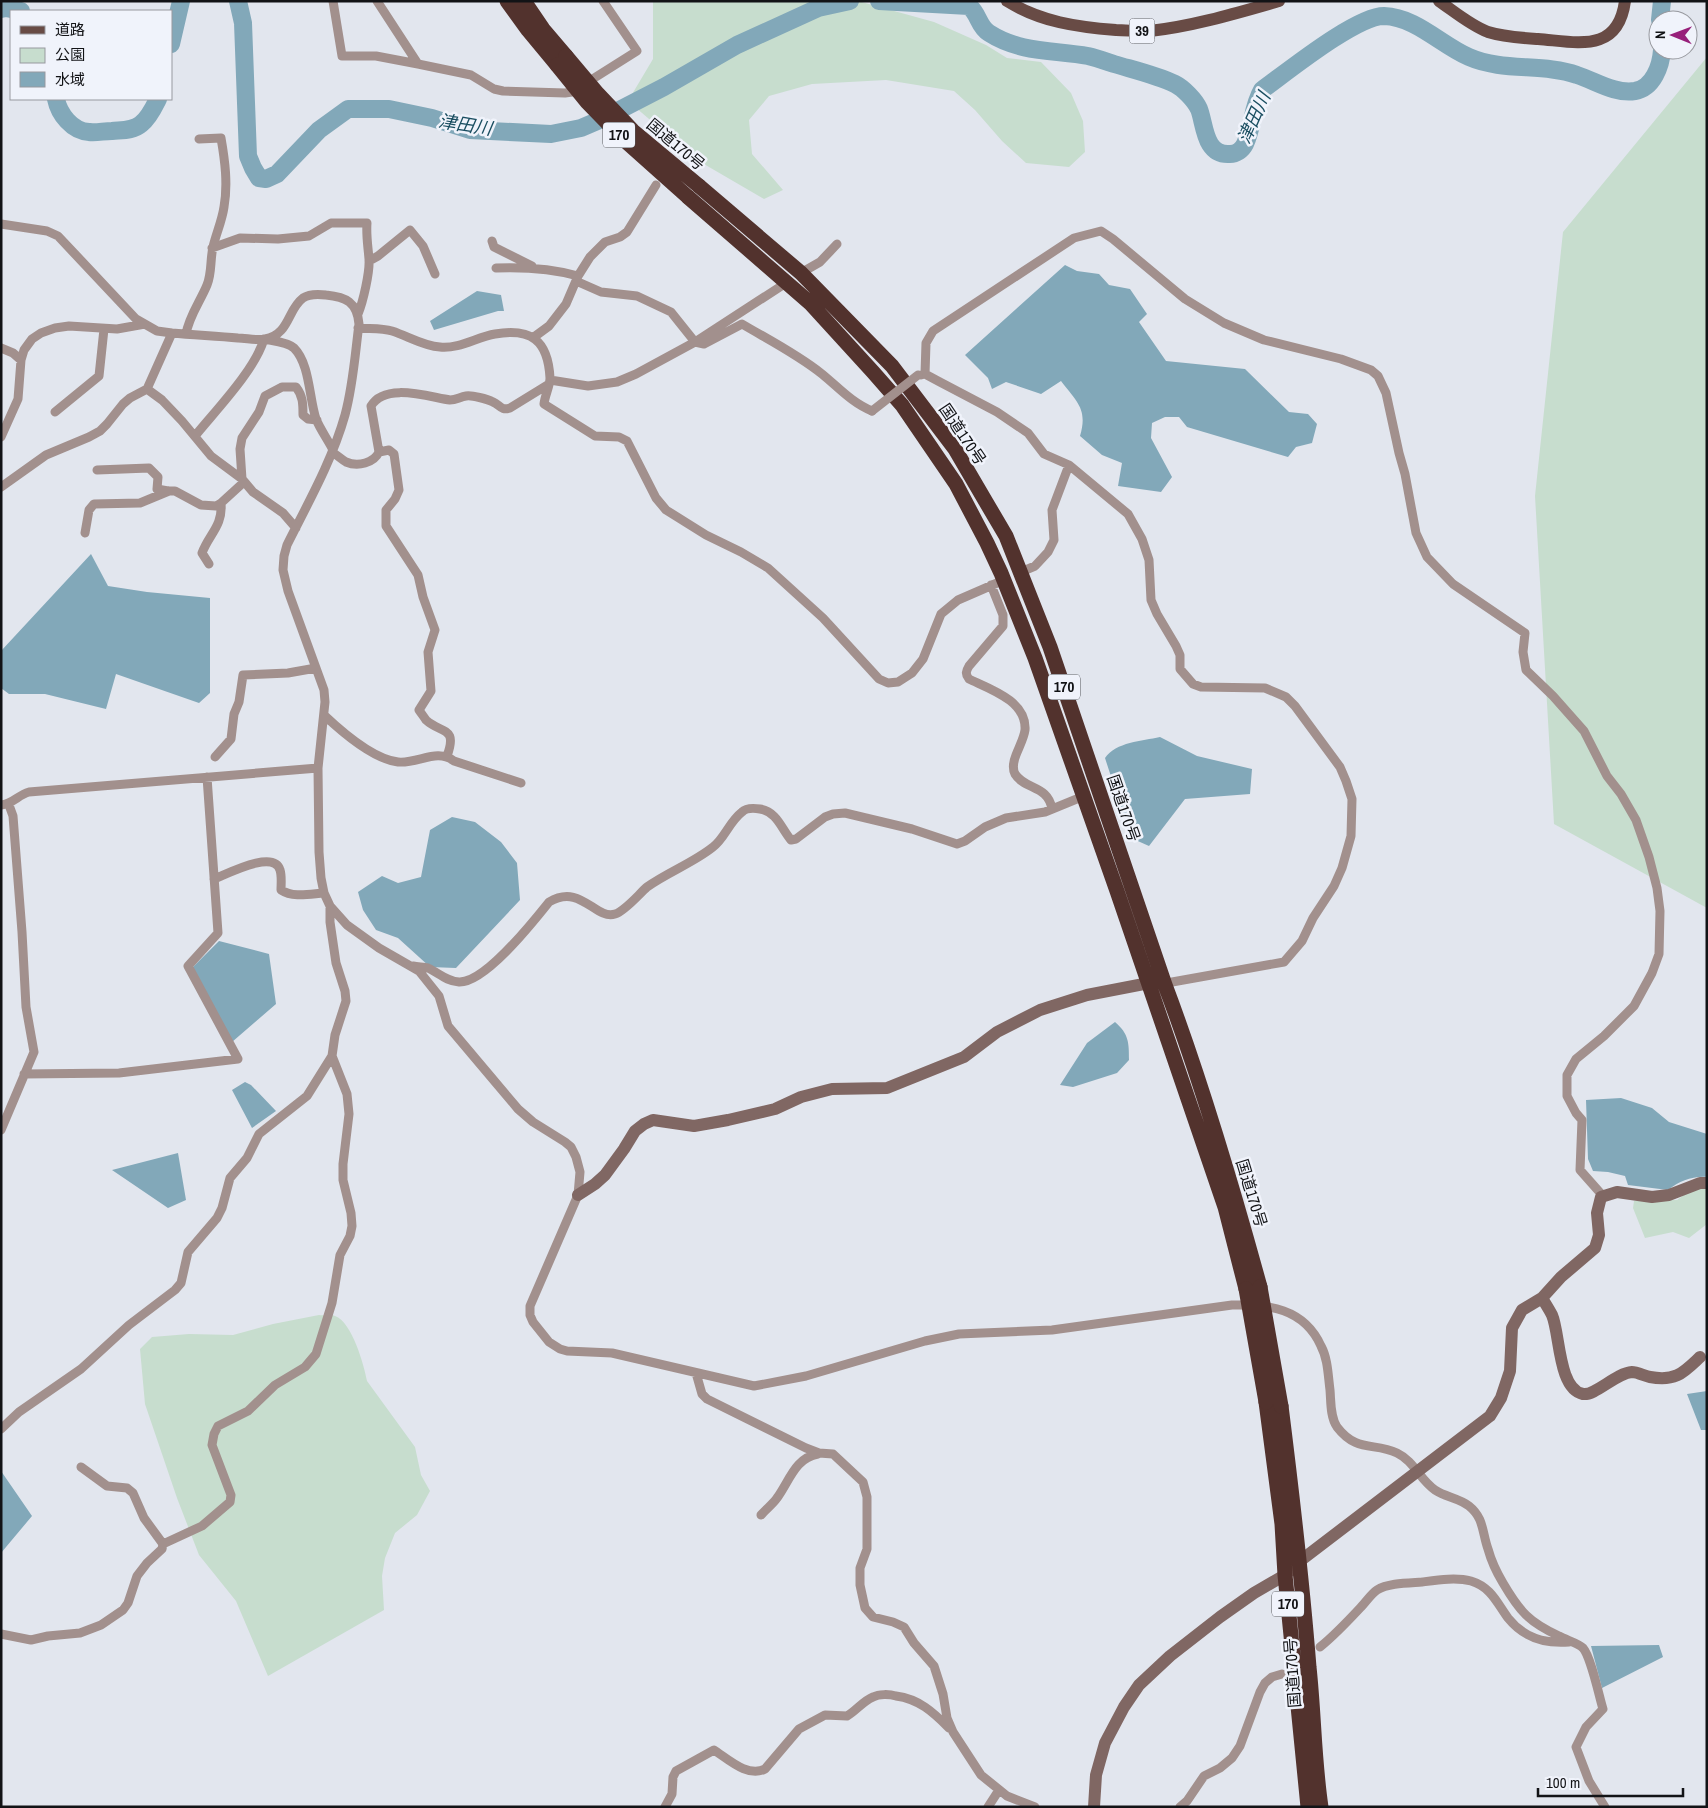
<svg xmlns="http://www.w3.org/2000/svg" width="1708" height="1808" viewBox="0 0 1708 1808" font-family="'Archivo Narrow','Noto Sans JP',sans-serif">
  <rect width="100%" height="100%" fill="#e2e6ee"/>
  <path fill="#c7ddce" d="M 653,1 L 858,1 L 934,22 L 986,45 L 1007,58 L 1041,62 L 1071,93 L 1083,121 L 1085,152 L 1069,167 L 1026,163 L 1002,141 L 975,110 L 954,91 L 886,80 L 812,84 L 769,96 L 749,120 L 752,154 L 783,190 L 764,199 L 697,160 L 628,101 L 653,59 Z
    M 1707,57 L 1707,908 L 1554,824 L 1535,496 L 1563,232 Z
    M 1700,1183 L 1707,1183 L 1707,1224 L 1689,1238 L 1673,1232 L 1645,1238 L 1633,1208 L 1634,1201 L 1677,1200 Z
    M 319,1315 C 324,1316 331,1314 335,1316 C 352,1322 364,1365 367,1381 L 415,1447 L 421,1475 L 430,1491 L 417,1515 L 395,1533 L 385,1558 L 382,1576 L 384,1610 L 268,1676 L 236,1601 L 199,1555 L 177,1498 L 145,1404 L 140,1349 L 152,1337 L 189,1334 L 233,1335 L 273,1324 Z"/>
  <path fill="#82a8b9" d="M 1065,265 L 1077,271 L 1099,274 L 1109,285 L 1130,289 L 1147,314 L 1139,322 L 1166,361 L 1245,369 L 1289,412 L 1308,414 L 1317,424 L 1312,443 L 1296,447 L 1288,457 L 1187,427 L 1179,417 L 1165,417 L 1152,423 L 1151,438 L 1172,477 L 1161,492 L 1118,486 L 1122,463 L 1102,455 L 1080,436 C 1088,409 1077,402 1061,381 L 1041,394 L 1006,382 L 992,389 L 988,378 L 965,355 Z
    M 477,291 L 501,295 L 504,311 L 498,311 L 434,330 L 430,321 Z
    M 91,554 L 108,586 L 147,592 L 210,598 L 210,693 L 199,703 L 116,674 L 106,709 L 45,694 L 9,694 L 1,688 L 1,651 Z
    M 1160,737 L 1197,756 L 1252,769 L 1250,794 L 1185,799 L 1149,846 L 1131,838 L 1105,758 C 1116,742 1142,741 1160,737 Z
    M 452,817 L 475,822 L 501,842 L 517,863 L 520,900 L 456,968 L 430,967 L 398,938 L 376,930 L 363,910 L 358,892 L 382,876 L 398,883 L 421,877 L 430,830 Z
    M 219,941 L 269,954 L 276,1004 L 232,1042 L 191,969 Z
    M 1115,1022 C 1129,1034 1129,1043 1129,1060 L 1117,1073 L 1073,1087 L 1060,1085 L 1087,1043 Z
    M 245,1082 L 251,1085 L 276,1111 L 252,1128 L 232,1090 Z
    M 1621,1098 L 1652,1108 L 1669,1122 L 1707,1134 L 1707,1177 C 1692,1176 1680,1181 1668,1190 L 1628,1185 L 1625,1176 L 1608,1172 L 1593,1171 L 1588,1159 L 1586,1100 Z
    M 178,1153 L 186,1200 L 168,1208 L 112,1170 Z
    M 1707,1391 L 1707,1430 L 1701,1430 L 1687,1394 Z
    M 1,1471 L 32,1516 L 1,1553 Z
    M 1659,1645 L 1663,1657 L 1602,1688 L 1591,1646 Z"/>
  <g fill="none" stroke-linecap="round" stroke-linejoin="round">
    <path stroke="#82a8b9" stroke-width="18" d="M 238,1 L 243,23 L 248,156 L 253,168 L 259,178 L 266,179 L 277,174 L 319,130 L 348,109 L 389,109 L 432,118 L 470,130 L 551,134 L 581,128 L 602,119 L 664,87 L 737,45 L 818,8 L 850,1
      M 879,1 L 969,6 C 979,14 978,26 989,33 C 1020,53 1054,50 1088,56 C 1097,58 1105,61 1114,64 C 1134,70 1156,75 1175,84 C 1183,88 1195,100 1199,109 C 1205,124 1204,156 1230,154 C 1236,154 1242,150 1245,144 C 1253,127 1252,107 1262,90 C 1287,72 1356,16 1384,16 C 1416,17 1441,45 1469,57 C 1503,72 1543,63 1577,75 C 1596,81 1614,94 1635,91 C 1653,88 1661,66 1662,50
      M 1,9 L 6,8 L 21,11
      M 1660,20 L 1662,1
      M 171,44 L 181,1
      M 56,99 C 59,114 72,131 89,132 C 96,133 104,131 112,131 C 122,130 133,131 141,124 C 149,118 154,107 158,99"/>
    <path stroke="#a2908d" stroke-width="9" d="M 333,1 L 342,56 L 376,56 L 418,64 L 471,75 L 494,89 L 503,91 L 565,93 L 572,92 L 637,51 L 603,1
      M 377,1 L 418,64
      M 1,224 L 47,231 L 58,236 L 136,319 L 157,331 L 172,333 C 194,335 216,336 238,338 C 246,338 257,341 265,339 C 290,334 287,310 303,298 C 309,294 318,294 326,295 C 346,297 357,302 359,324 C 355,355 353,386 345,415 C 332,461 308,503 287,545 L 284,556 L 283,570 L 288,591 L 324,690 L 325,702 L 318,768 L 319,852 L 321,878 L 324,893 L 330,906 L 347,925 L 379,948 L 419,971 L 439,996 L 448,1026 L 518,1109 L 533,1122 L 565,1142 L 571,1147 L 576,1157 L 580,1172 L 578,1195 L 530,1306 L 530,1315 L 533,1322 L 549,1342 L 560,1349 L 567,1351 L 612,1353 L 754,1386 L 806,1376 L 925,1341 L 959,1334 L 1052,1330 L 1232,1305 C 1268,1304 1304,1308 1321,1346 C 1328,1359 1328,1375 1330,1390 C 1331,1401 1330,1417 1337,1427 C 1357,1453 1374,1442 1397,1453 C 1414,1461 1420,1480 1435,1490 C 1445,1497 1459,1498 1469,1506 C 1484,1518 1482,1532 1488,1549 C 1491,1560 1497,1573 1503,1583 C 1520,1612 1529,1622 1559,1636 C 1566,1640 1578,1643 1583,1648 C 1591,1657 1599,1696 1603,1709 L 1586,1727 L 1576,1747 L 1589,1781 L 1605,1807
      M 492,241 L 494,247 L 532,266
      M 212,248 L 240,238 L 278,239 L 309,236 L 331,223 L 367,223 C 366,236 368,246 369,259 C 370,272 363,302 358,314
      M 369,261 L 378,256 L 410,230 L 423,246 L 435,274
      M 496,268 C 524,267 550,268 578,276
      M 799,274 L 820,262 L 837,244
      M 576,281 L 601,292 L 637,296 L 671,312 L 695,342 L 704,344 L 742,324 C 769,340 797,354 822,374 C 838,387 852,403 872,411
      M 358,328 C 369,329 382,328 392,331 C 408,336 423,346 440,347 C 459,349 477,337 495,334 C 531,328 548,340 550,378 C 550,386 545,395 544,404 L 595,436 L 619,437 L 627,441 L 656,498 L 666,510 L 706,535 L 741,552 L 768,568 L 823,618 L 879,679 L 888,683 L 898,682 L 912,673 L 923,659 L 941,614 L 958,600 L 1004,580
      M 186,334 C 189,316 200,302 207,285 C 212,273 210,260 213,247 C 216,234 222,221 224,207 C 228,184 225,161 221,138 L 199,139
      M 534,337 L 549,326 L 566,304 L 578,276 L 590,257 L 605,242 L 620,237 L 627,232 L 656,185
      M 1,348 L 13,353 L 21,360
      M 925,374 L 926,343 L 933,331 L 1074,238 L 1101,231 L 1113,239 L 1185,299 L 1224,323 L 1264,340 L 1341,359 L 1371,370 L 1378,376 L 1386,393 L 1399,453 L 1405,474 L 1416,533 L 1427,557 L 1453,584 L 1525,633 L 1523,652 L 1526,670 L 1553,696 L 1584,731 L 1607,776 L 1621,794 L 1636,820 L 1649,857 L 1657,888 L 1660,911 L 1659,954 L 1652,973 L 1634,1006 L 1604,1036 L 1576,1059 L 1567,1075 L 1567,1096 L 1576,1113 L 1582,1120 L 1580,1170 L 1603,1196 L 1601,1197
      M 921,375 L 925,374 L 938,381 L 997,412 L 1028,433 L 1044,454 L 1069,465 L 1128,514 L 1142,539 L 1149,560 L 1151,600 L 1157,614 L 1176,646 L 1180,655 L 1180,669 L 1193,684 L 1201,687 L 1265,688 L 1286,697 L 1295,706 L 1340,767 L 1346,781 L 1352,799 L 1351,836 L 1342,868 L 1334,886 L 1313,918 L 1302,941 L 1284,962 L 1161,984
      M 550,380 L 588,386 L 617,382 L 636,374 L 695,342 L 789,281
      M 147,389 L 162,400 L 182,421 L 211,456 L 242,479 L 253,492 L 283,513 L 296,528
      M 55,412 L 99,376 L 104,329
      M 195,436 C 216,410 255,370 264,339 C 273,341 287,342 294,348 C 310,364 309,398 316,419 C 320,429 328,440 333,450
      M 1,437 L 18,399 L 21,360 L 24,350 L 32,339 L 41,333 L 55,328 L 69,326 L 117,329 L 145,324
      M 332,452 C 337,455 341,459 346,462 C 358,467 374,463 379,452 L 371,406 C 385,382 429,397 450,400 C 456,400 460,397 466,396 C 472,395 487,399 493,402 C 500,405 501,411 510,408 L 549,384
      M 379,452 L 389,450 L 394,454 L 399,490 L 395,499 L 386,510 L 386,526 L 418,575 L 423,597 L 435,630 L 428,652 L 431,691 L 419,710 C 421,713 424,717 426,720 C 441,734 458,726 447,756
      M 97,470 L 149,468 L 158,477 L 157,489 L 168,491
      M 242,479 L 240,449 L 242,438 L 259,412 L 265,396 L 282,387 L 296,387 C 303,396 303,404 303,415 L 308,419 L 317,420
      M 1,487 L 46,455 L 89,437 L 100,431 L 107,424 L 123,404 L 130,398 L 147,389 L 172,333
      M 85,533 L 89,510 L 94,504 L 140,503 L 169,491 L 175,491 L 201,505 L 216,506 L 221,503 L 244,482
      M 209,564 L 202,553 C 209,534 223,526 221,503
      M 1021,572 L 1035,566 L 1048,552 L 1054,540 L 1052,510 L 1069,465
      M 991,585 L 1003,615 L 1003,626 L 969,666 C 966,671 965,674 969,679 C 990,689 1027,701 1025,730 C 1024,738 1019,747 1016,755 C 1014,760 1012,768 1015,774 C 1025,790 1048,785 1052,809
      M 324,715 C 342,732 373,759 398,762 C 418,764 437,748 454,761 L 521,783
      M 215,757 L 231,739 L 234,714 L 239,702 L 243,675 L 288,673 L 316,668
      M 1,805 C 13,804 18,795 29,792 L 318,768
      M 214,879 C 227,874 274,849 280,870 C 282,876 281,884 281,890 C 293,898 310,894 324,893
      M 413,966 C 418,967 423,967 428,968 C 439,973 446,981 459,982 C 485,983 533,922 549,902 C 581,883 595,920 615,914 C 625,911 639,894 647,887 C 668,872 693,863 713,847 C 725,838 729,822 742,812 C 746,808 754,808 760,809 C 777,812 781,828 791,840 L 796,839 L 825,817 L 833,814 L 845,813 L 912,829 L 957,844 L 965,841 L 985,827 L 1006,818 L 1045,812 L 1084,796
      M 24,1074 L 119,1073 L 238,1059 L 188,966 L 218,933 L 207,777
      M 1,1130 L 34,1052 L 26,1007 L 22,932 L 13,816 L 9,805
      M 696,1373 L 702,1394 L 707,1399 L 806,1448 L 819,1453 L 833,1454 L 863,1482 L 867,1497 L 867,1549 L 860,1568 L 860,1585 L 865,1608 L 873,1617 L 893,1622 L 904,1627 L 914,1643 L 934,1666 L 943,1694 L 947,1718 L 953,1732 L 981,1775 L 1007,1796 L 1035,1807
      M 1,1429 L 19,1412 L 81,1369 L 129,1325 L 175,1290 L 181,1283 L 188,1252 L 217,1218 L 222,1208 L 230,1178 L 247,1158 L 259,1134 L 307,1096 L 332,1056 L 335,1035 L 346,1001 L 345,991 L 336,963 L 330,922 L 330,906
      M 761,1515 C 766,1509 773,1504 777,1498 C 790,1480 795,1458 818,1454
      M 163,1544 L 202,1526 L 230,1502 L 231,1495 L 212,1445 L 214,1434 L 218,1426 L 248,1411 L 275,1385 L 305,1367 L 316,1354 L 332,1303 L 340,1255 L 350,1236 L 352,1226 L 351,1213 L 343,1180 L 343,1164 L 349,1114 L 347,1094 L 332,1056
      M 1,1634 L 31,1640 L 48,1636 L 80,1633 L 101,1625 L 123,1610 L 128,1603 L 137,1576 L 147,1563 L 162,1549 L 163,1544 L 144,1518 L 133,1493 L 127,1488 L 107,1486 L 81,1467
      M 1320,1647 C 1335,1635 1348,1621 1361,1607 C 1366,1602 1371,1594 1377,1590 C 1388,1583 1408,1583 1422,1582 C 1437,1580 1456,1577 1471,1581 C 1491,1587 1497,1603 1508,1618 C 1524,1638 1544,1644 1569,1642
      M 665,1807 L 672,1794 L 673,1777 L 676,1771 L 714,1750 C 728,1759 748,1778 765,1769 L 799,1729 L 825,1715 L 847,1716 C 856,1711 863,1701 873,1697 C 879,1694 889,1694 896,1696 C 919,1699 933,1712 949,1728
      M 988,1807 L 999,1790
      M 1180,1807 L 1187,1801 L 1204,1776 L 1220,1768 L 1232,1758 L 1240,1746 L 1260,1692 L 1265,1683 L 1272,1677 L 1282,1674"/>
    <path stroke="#806763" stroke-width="12" d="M 578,1195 L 595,1184 L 605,1175 L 624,1149 L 635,1131 L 644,1124 L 653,1120 L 694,1126 L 728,1120 L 775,1109 L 801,1097 L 832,1089 L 887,1088 L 964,1057 L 997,1032 L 1040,1010 L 1087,995 L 1149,983
      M 1542,1298 C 1545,1303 1549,1309 1552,1315 C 1560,1333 1558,1389 1583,1394 C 1595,1396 1616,1373 1632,1372 C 1637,1372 1645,1376 1650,1377 C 1676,1382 1684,1372 1700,1357
      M 1094,1807 L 1096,1775 L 1105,1743 L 1124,1707 L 1139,1685 L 1170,1656 L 1220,1617 L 1254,1593 L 1285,1575 L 1300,1561 L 1490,1416 L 1501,1398 L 1510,1371 L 1512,1328 L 1522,1310 L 1542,1298 L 1561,1277 L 1595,1248 L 1599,1235 L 1597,1213 L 1601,1197 L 1617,1192 L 1652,1197 L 1669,1195 L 1700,1183 L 1707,1183"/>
    <path stroke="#684b45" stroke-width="12" d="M 1007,1 C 1041,22 1077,27 1116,30 C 1127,30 1139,32 1150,31 C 1194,26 1237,13 1279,1
      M 1439,1 C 1455,12 1470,25 1488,32 C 1504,37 1522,38 1538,39 C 1577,42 1618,54 1625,1"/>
    <path stroke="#52322d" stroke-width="15" d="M 507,1 L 528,30 L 557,65
      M 524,1 L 543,29 L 566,56
      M 699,186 L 801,273 L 892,366 L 955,449 L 986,502 L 1006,536 L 1050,647 L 1165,985 C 1202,1083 1232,1185 1260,1287
      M 688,197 L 810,303 L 873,372 L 902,405 L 956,484 L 987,543 L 1001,573 L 1035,658 L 1117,891 L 1225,1207 L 1246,1289
      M 1266,1402 L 1282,1524 L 1285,1575 L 1308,1807
      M 1281,1406 C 1292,1493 1302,1579 1309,1667 C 1314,1713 1314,1760 1321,1807"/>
    <path stroke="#a2908d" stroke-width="9" d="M 872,411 L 918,375"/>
    <path stroke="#52322d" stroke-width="15" d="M 566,56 L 598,94 L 633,131 L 699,186
      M 557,65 L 587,102 L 623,139 L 688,197
      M 1260,1287 L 1281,1406
      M 1246,1289 L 1266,1402"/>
  </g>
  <g text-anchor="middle" stroke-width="5" stroke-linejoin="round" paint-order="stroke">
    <g fill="#f0f3fb" stroke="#55565b" stroke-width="1">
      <rect x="1129.5" y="18.5" width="25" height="25" rx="4"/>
      <rect x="603" y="122.5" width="32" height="25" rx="4"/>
      <rect x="1048" y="674.5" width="32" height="25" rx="4"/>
      <rect x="1272" y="1591.5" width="32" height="25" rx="4"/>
    </g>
    <g font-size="15" font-weight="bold" fill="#121316">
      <text x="1142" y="36">39</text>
      <text x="619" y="140">170</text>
      <text x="1064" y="692">170</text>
      <text x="1288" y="1609">170</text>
    </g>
    <g font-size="16" fill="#121316" stroke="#f0f3fb">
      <text transform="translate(676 144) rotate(40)" y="6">国道170号</text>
      <text transform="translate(963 434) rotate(56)" y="6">国道170号</text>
      <text transform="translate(1124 808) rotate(71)" y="6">国道170号</text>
      <text transform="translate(1252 1193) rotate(73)" y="6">国道170号</text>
      <text transform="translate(1292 1673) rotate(-94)" y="6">国道170号</text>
    </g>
    <g font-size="18" font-style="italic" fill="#1a4e61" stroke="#f0f3fb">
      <text transform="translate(1254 118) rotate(-66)" y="6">津田川</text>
      <text transform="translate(465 125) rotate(9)" y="6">津田川</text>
    </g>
  </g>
  <rect width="1708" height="1808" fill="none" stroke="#121316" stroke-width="5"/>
  <rect x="10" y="10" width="162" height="90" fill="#f0f3fb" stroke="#97999f"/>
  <rect x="20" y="26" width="25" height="8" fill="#684b45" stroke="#97999f"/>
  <text x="55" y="35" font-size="15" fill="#121316">道路</text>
  <rect x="20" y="48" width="25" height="15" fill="#c7ddce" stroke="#97999f"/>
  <text x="55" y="60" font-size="15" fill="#121316">公園</text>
  <rect x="20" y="72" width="25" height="15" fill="#82a8b9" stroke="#97999f"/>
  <text x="55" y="85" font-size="15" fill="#121316">水域</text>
  <g transform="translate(1673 35) rotate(271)"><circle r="24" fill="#f0f3fb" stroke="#97999f"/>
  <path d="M0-4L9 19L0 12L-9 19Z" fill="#971f7a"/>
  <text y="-8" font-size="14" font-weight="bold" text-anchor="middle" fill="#121316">N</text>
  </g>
  <path d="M1538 1788v8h145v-8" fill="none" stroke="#121316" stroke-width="2.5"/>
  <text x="1546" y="1788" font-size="15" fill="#121316" stroke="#f0f3fb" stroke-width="4" paint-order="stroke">100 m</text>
</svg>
